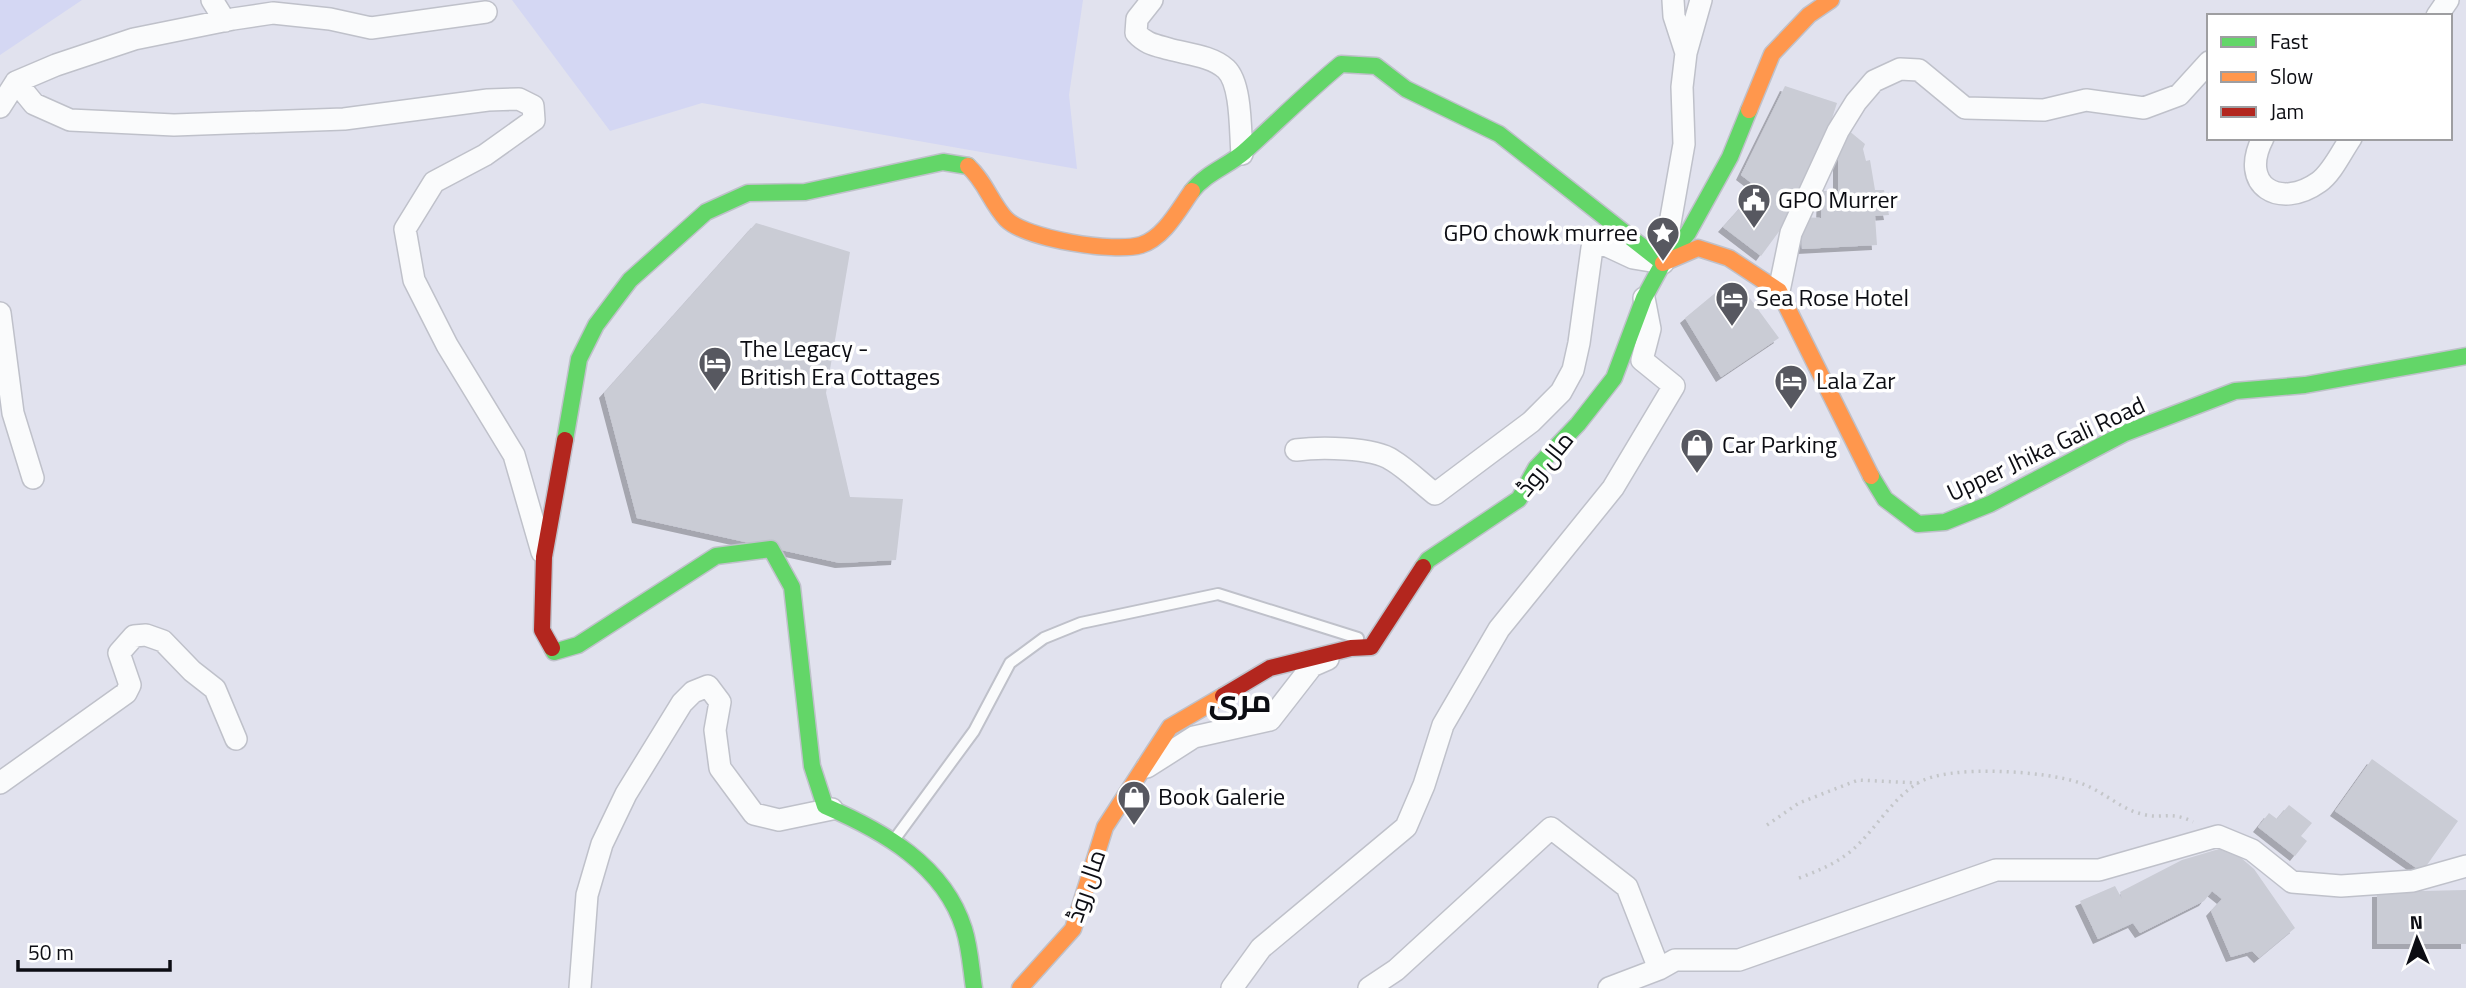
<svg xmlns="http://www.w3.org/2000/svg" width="2466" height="988" viewBox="0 0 2466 988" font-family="'Titillium Web',Cairo,sans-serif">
  <defs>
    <filter id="shadow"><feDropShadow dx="-5" dy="5" stdDeviation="0" flood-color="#0004"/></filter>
  </defs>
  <rect width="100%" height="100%" fill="#e1e2ee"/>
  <path fill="#d4d7f3" d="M 0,0 L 82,0 L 0,55 Z
    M 512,0 L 1083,0 L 1069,95 L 1077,169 L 702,103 L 610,131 Z"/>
  <path fill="#caccd5" filter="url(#shadow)" d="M 1785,86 L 1837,103 L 1808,192 L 1761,256 L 1723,227 L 1758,188 L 1741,175 Z
    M 1848,130 L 1865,144 L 1863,149 L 1866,161 L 1870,160 L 1875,190 L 1884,190 L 1889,215 L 1875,216 L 1877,245 L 1802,249 L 1801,217 L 1821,218 L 1822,191 L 1838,191 L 1838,146 Z
    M 756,223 L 850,252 L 826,393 L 850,497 L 903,499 L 896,560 L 840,563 L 637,518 L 604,393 Z
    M 1720,289 L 1743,289 L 1779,338 L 1721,377 L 1685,318 Z
    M 2372,759 L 2458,821 L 2422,872 L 2335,811 Z
    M 2289,805 L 2312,823 L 2301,836 L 2307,841 L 2295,856 L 2258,827 L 2269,813 L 2277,819 Z
    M 2219,849 L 2240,857 L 2254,869 L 2295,928 L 2259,958 L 2252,951 L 2231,957 L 2211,911 L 2222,899 L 2212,891 L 2204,901 L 2140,933 L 2133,923 L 2098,939 L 2080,901 L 2115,886 L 2122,899 L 2120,892 L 2182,860 Z
    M 2466,890 L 2466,944 L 2377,944 L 2377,892 Z"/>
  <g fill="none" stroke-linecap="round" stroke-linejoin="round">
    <defs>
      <path id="lane" d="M 894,840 L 974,731 L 1010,663 L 1044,638 L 1081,623 L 1218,594 L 1358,638"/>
      <path id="street" d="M 212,0 L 225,21
        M 1152,0 L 1137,19 L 1136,33 C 1146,44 1155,45 1169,49 C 1187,54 1212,56 1226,69 C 1242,84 1240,133 1242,154
        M 1673,0 L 1674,16 L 1686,53
        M 486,12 L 371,28 L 330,19 L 273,13 L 233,19 L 134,39 L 56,65 L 16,82 L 34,104 L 70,120 L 174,125 L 344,119 L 488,100 L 519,99 L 533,106 L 534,120 L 485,155 L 434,182 L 405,229 L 414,280 L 447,345 L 514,455 L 542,552
        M 2437,16 L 2448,0
        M 0,107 L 16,82
        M 2263,138 C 2238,186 2280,210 2319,182 C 2332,173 2342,151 2351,138
        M 1779,291 L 1791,233 L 1838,131 L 1856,102 L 1874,81 L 1900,69 L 1919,70 L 1965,108 L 2044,110 L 2086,100 L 2144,108 L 2179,95 L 2209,62
        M 0,313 L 13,413 L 33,478
        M 1296,450 C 1319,447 1373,447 1392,460 C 1407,469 1421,483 1435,494 L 1531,422 L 1561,392 L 1573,370 L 1579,343 L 1592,248 L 1603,244 L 1633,258 L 1663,263 L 1684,144 L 1682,87 L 1686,53 L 1701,0
        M 1147,767 L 1194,737 L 1270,720 L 1312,666 L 1328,659
        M 0,783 L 126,693 L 130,685 L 119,653 L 134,636 L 146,635 L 163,641 L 192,671 L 215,689 L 236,739
        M 580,988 L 587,895 L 602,844 L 626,794 L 682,703 L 693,692 L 708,686 L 720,702 L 715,730 L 720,768 L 754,814 L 779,820 L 832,809
        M 1232,988 L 1261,948 L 1406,827 L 1424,785 L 1443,725 L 1499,629 L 1613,488 L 1674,386 L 1642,360 L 1650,329 L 1644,298
        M 1369,988 L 1396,970 L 1551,828 L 1627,887 L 1659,969 L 1675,960 L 1739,960 L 1996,870 L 2099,870 L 2218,836 L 2252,850 L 2292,882 L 2341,886 L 2413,881 L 2466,866
        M 1609,988 L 1659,969"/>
      <path id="fast" d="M 1192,191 C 1206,173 1228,166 1244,152 C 1277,122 1307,92 1341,64 L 1376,66 L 1406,89 L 1499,134 L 1663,263
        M 565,440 L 579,359 L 596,325 L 630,280 L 706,212 L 748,193 L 805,192 L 943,162 L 968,166
        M 1871,476 L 1885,499 L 1918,524 L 1945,522 L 1990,504 L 2125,433 L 2235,391 L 2305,385 L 2466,356
        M 1423,567 L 1428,560 L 1519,499 L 1536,468 L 1578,424 L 1614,378 L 1644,298 L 1663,263 L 1688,233 L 1730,157 L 1749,110
        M 552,648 L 554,652 L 578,645 L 716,556 L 771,549 L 792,587 L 812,766 L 825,806 C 883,831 944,865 964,929 C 970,948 971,968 974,988"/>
      <path id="slow" d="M 1749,110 L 1772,54 L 1809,15 L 1831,0
        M 968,166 C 985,181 991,203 1006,219 C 1026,239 1114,253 1141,245 C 1164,238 1179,209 1192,191
        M 1663,263 L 1698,248 L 1729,258 L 1779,291 L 1871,476
        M 1020,988 L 1073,929 L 1105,827 L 1170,727 L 1223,696"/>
      <path id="jam" d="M 552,648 L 542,630 L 544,557 L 565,440
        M 1223,696 L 1270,668 L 1351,648 L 1371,647 L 1423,567"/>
    </defs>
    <use href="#lane" stroke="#bfc1ca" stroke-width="14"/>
    <use href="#street" stroke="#bfc1ca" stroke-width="24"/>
    <use href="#fast" stroke="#bfc1ca" stroke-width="19"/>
    <use href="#slow" stroke="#bfc1ca" stroke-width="19"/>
    <use href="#jam" stroke="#bfc1ca" stroke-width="19"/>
    <path stroke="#c4c6c9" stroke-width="3.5" stroke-dasharray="2 5" stroke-linecap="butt" d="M 1767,825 L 1799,803 L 1858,780 L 1918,783
      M 1799,878 C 1818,871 1835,864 1851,851 C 1875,831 1891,799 1918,783 C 1948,764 2047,771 2080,783 C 2102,790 2120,809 2142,814 C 2162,820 2170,810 2193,822"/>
    <use href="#lane" stroke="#fafbfc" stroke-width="10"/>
    <use href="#street" stroke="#fafbfc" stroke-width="21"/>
    <use href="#fast" stroke="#63d668" stroke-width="16"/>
    <use href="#slow" stroke="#ff974d" stroke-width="16"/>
    <use href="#jam" stroke="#b3261e" stroke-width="16"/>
  </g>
  <defs>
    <symbol id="civic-pin" viewBox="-11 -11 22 30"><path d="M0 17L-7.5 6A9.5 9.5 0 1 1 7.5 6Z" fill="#575860" stroke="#fff"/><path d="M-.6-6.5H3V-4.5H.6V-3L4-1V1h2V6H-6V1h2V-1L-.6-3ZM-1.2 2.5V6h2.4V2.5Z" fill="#fff"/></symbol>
    <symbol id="sight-pin" viewBox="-11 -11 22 30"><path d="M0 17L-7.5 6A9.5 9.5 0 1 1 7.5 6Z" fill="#575860" stroke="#fff"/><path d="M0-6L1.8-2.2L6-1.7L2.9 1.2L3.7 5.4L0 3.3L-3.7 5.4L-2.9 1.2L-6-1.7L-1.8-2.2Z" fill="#fff"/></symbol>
    <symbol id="hotel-pin" viewBox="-11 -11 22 30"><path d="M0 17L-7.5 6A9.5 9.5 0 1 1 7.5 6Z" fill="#575860" stroke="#fff"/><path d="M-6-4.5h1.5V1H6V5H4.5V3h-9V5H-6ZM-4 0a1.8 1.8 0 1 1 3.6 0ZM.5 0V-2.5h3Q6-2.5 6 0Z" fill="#fff"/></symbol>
    <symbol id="shop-pin" viewBox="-11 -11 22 30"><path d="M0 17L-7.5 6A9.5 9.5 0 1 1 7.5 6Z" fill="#575860" stroke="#fff"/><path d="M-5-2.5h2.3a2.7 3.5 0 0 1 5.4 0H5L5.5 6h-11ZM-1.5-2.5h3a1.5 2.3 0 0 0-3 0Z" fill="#fff"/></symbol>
  </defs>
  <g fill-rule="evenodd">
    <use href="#civic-pin" x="1735" y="181" width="38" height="52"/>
    <use href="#sight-pin" x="1644" y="214" width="38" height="52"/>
    <use href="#hotel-pin" x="1713" y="279" width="38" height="52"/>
    <use href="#hotel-pin" x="696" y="344" width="38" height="52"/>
    <use href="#hotel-pin" x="1772" y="362" width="38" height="52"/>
    <use href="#shop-pin" x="1678" y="426" width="38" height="52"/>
    <use href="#shop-pin" x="1115" y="778" width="38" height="52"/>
  </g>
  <g text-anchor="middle" stroke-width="7" stroke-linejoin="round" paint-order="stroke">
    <g font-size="24" fill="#0c0d13" stroke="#fff" text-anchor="start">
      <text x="1778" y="208">GPO Murrer</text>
      <text x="1638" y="241" text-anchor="end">GPO chowk murree</text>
      <text x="1756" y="306">Sea Rose Hotel</text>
      <text x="740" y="357">The Legacy -<tspan x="740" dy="28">British Era Cottages</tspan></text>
      <text x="1816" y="389">Lala Zar</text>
      <text x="1722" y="453">Car Parking</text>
      <text x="1158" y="805">Book Galerie</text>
    </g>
    <g font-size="24" fill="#0c0d13" stroke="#fff">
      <text transform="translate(2046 449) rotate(-25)" y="8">Upper Jhika Gali Road</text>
      <text transform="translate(1545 464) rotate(-51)" y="8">مال روڈ</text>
      <text transform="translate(1086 886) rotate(-71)" y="8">مال روڈ</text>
    </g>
    <g font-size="32" font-weight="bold" fill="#0c0d13" stroke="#fff">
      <text x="1240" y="712">مری</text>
    </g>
  </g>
  <rect x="2207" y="14" width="245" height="126" fill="#ffffff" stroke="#9e9ea1" stroke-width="2"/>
  <rect x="2221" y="37" width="35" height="10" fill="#63d668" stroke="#9e9ea1" stroke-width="2"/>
  <text x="2270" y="49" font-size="21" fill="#0c0d13">Fast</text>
  <rect x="2221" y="72" width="35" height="10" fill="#ff974d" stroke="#9e9ea1" stroke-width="2"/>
  <text x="2270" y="84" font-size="21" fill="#0c0d13">Slow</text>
  <rect x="2221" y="107" width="35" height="10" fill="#b3261e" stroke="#9e9ea1" stroke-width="2"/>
  <text x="2270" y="119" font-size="21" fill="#0c0d13">Jam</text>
  <g transform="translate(2417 939) rotate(358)" stroke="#ffffff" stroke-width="5" paint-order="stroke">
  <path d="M0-5L12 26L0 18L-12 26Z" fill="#0c0d13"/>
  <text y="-10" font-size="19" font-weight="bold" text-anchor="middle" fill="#0c0d13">N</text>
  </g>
  <path d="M18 960v10h152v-10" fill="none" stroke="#0c0d13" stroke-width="3.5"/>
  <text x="28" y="960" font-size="21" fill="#0c0d13" stroke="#ffffff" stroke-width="5" paint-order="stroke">50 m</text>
</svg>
